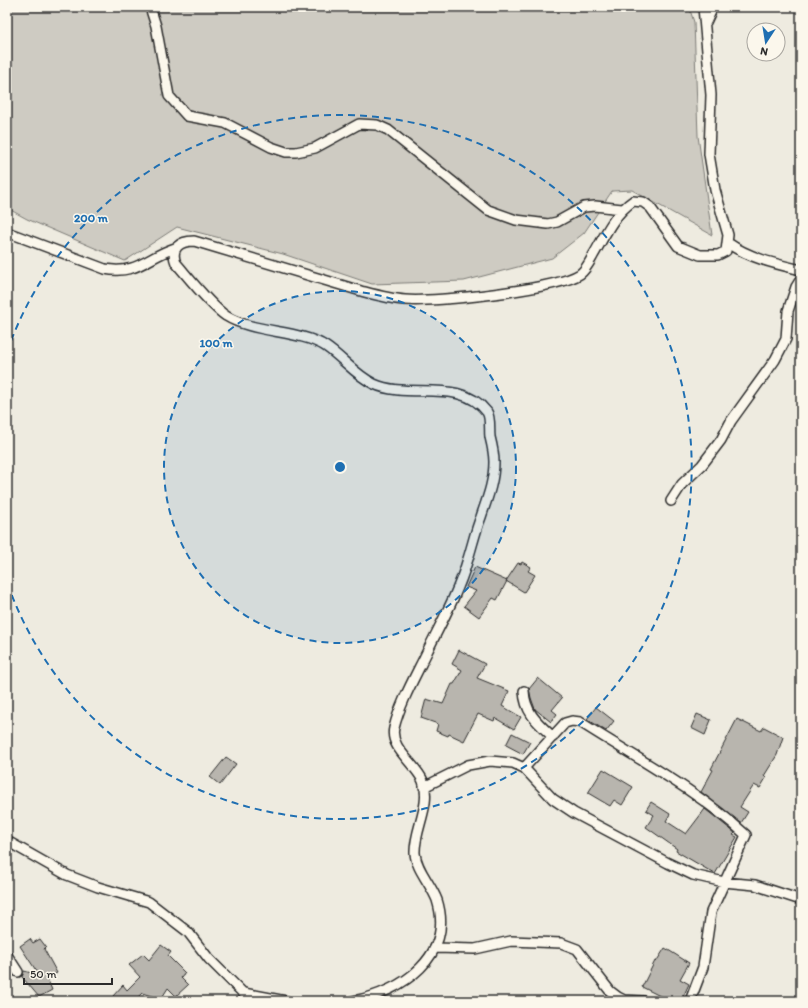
<svg xmlns="http://www.w3.org/2000/svg" width="808" height="1008" viewBox="0 0 808 1008" font-family="Itim,sans-serif">
  <rect width="100%" height="100%" fill="#eeebe0"/>
  <filter id="ink" filterUnits="userSpaceOnUse"><feTurbulence type="fractalNoise" baseFrequency=".025" numOctaves="2"/><feDisplacementMap in="SourceGraphic" scale="8" xChannelSelector="R" yChannelSelector="G"/><feConvolveMatrix kernelMatrix="1 2 1 2 8 2 1 2 1" color-interpolation-filters="sRGB"/></filter>
  <g filter="url(#ink)">
    <path fill="#cecbc2" stroke="#7c7b76" d="M 7,7 L 689,7 L 694,22 L 698,136 L 712,235 L 632,190 L 612,191 L 584,233 L 552,258 L 464,281 L 372,284 L 283,254 L 177,227 L 125,261 L 27,219 L 7,208 Z"/>
    <path fill="#b8b5ae" stroke="#2b2b2b" d="M 522,562 L 531,567 L 528,571 L 535,575 L 524,592 L 506,581 L 518,563 L 521,564 Z
      M 475,567 L 507,581 L 497,600 L 493,598 L 479,617 L 464,606 L 476,591 L 466,587 Z
      M 459,650 L 485,664 L 477,678 L 509,691 L 502,706 L 521,717 L 514,729 L 495,718 L 494,721 L 478,714 L 464,741 L 449,734 L 448,736 L 436,731 L 438,724 L 421,718 L 426,699 L 443,704 L 452,684 L 454,684 L 462,670 L 452,664 Z
      M 538,678 L 562,698 L 552,710 L 557,714 L 551,722 L 535,709 L 531,698 L 529,689 Z
      M 596,707 L 614,721 L 606,731 L 587,719 Z
      M 697,714 L 711,720 L 705,735 L 691,728 Z
      M 737,719 L 761,731 L 764,727 L 783,737 L 777,755 L 764,776 L 766,778 L 760,788 L 754,785 L 740,807 L 748,812 L 741,823 L 701,792 L 713,770 L 711,769 Z
      M 512,733 L 530,742 L 523,754 L 506,745 Z
      M 226,757 L 236,764 L 220,785 L 210,777 Z
      M 603,769 L 633,787 L 622,805 L 614,800 L 610,806 L 588,793 Z
      M 651,802 L 670,814 L 666,821 L 686,834 L 705,809 L 735,833 L 733,835 L 737,837 L 715,874 L 676,851 L 677,849 L 646,827 L 654,815 L 646,810 Z
      M 30,939 L 33,943 L 40,939 L 46,947 L 44,949 L 57,973 L 47,978 L 52,990 L 39,997 L 22,977 L 24,971 L 39,975 L 20,946 Z
      M 161,945 L 171,952 L 168,956 L 185,973 L 181,978 L 188,985 L 176,996 L 168,988 L 161,999 L 142,993 L 134,1001 L 118,1001 L 113,996 L 123,985 L 127,990 L 140,977 L 129,965 L 143,954 L 149,960 Z
      M 665,948 L 689,963 L 680,979 L 689,984 L 681,1001 L 670,1001 L 642,987 L 655,961 L 656,962 Z"/>
    <g fill="none" stroke-linecap="round" stroke-linejoin="round">
      <defs>
        <path id="minor" d="M 150,7 L 156,26 L 169,96 L 187,116 L 225,123 L 271,147 L 286,152 L 296,152 L 315,148 L 359,124 L 377,125 L 388,130 L 488,210 L 516,220 L 548,224 L 557,222 L 584,207 L 595,206 L 622,209
          M 706,22 L 713,7
          M 7,232 L 105,269 C 137,275 147,257 175,248
          M 728,243 C 749,258 776,264 801,270
          M 671,501 L 682,484 L 702,465 L 721,440 L 731,421 L 775,360 L 786,339 L 788,311 L 796,287 L 801,279
          M 524,691 C 525,713 538,723 553,737
          M 524,768 L 565,723 L 572,721 L 580,722 C 636,758 697,790 746,835 L 711,912 L 703,967 L 690,1001
          M 424,787 L 468,765 L 490,761 L 513,763 L 524,768 L 553,799 L 574,813 L 668,863 L 693,875 L 724,882 L 755,885 L 801,900
          M 7,841 L 67,875 L 98,887 L 149,902 L 188,932 L 209,959 L 251,1001
          M 435,948 L 475,949 L 511,941 L 561,943 L 577,949 L 610,991 L 618,997 L 624,1000 L 643,1001
          M 7,955 L 18,972
          M 244,993 L 286,1001
          M 353,1001 C 402,992 455,956 437,900 C 431,884 416,869 415,853 C 414,830 432,804 423,781 C 416,764 389,748 394,728 C 400,703 416,675 427,652 C 441,623 458,593 467,562 C 472,547 475,532 481,517 C 487,499 494,482 494,462 C 494,454 492,445 490,437 C 489,429 491,418 487,412 C 461,377 408,400 374,384 C 355,375 342,357 325,346 C 300,330 253,333 226,316 C 210,305 189,278 176,263 C 170,248 180,241 194,241 L 361,291 C 376,295 390,299 405,300 C 435,303 557,289 580,274 C 586,270 590,261 594,254 C 605,235 614,214 633,201 L 643,202 L 650,207 L 678,246 L 700,255 L 718,255 L 726,251 L 728,235 L 715,190 L 709,154 L 711,95 L 703,7"/>
      </defs>
      <use href="#minor" stroke="#2b2b2b" stroke-width="12"/>
      <use href="#minor" stroke="#fbf7ec" stroke-width="9"/>
    </g>
  </g>
  <circle cx="340" cy="467" r="176" fill="#1f6fb2" fill-opacity=".12"/>
  <g fill="none" stroke="#1f6fb2" stroke-width="2" stroke-dasharray="7 5">
    <circle cx="340" cy="467" r="176"/>
    <path d="M7 352A352 352 0 1 1 7 582"/>
  </g>
  <circle cx="340" cy="467" r="6" fill="#1f6fb2" stroke="#fbf7ec" stroke-width="2"/>
  <g font-size="12" text-anchor="middle" font-weight="bold" fill="#1f6fb2" stroke="#fbf7ec" stroke-width="3" stroke-linejoin="round" paint-order="stroke">
    <text x="91" y="222">200 m</text>
    <text x="216" y="347">100 m</text>
  </g>
  <rect width="808" height="1008" fill="none" stroke="#fbf7ec" stroke-width="24"/>
  <rect x="12" y="12" width="784" height="984" fill="none" stroke="#2b2b2b" stroke-width="1.5" filter="url(#ink)"/>
  <g transform="translate(766 42) rotate(192)"><circle r="19" fill="#fbf7ec" stroke="#a8a59f"/>
  <path d="M0-3L7 15L0 10L-7 15Z" fill="#1f6fb2"/>
  <text y="-6" font-size="11" font-weight="bold" text-anchor="middle" fill="#2b2b2b">N</text>
  </g>
  <path d="M24 978v6h88v-6" fill="none" stroke="#2b2b2b" stroke-width="2"/>
  <text x="30" y="978" font-size="12" fill="#2b2b2b" stroke="#fbf7ec" stroke-width="3" paint-order="stroke">50 m</text>
</svg>
